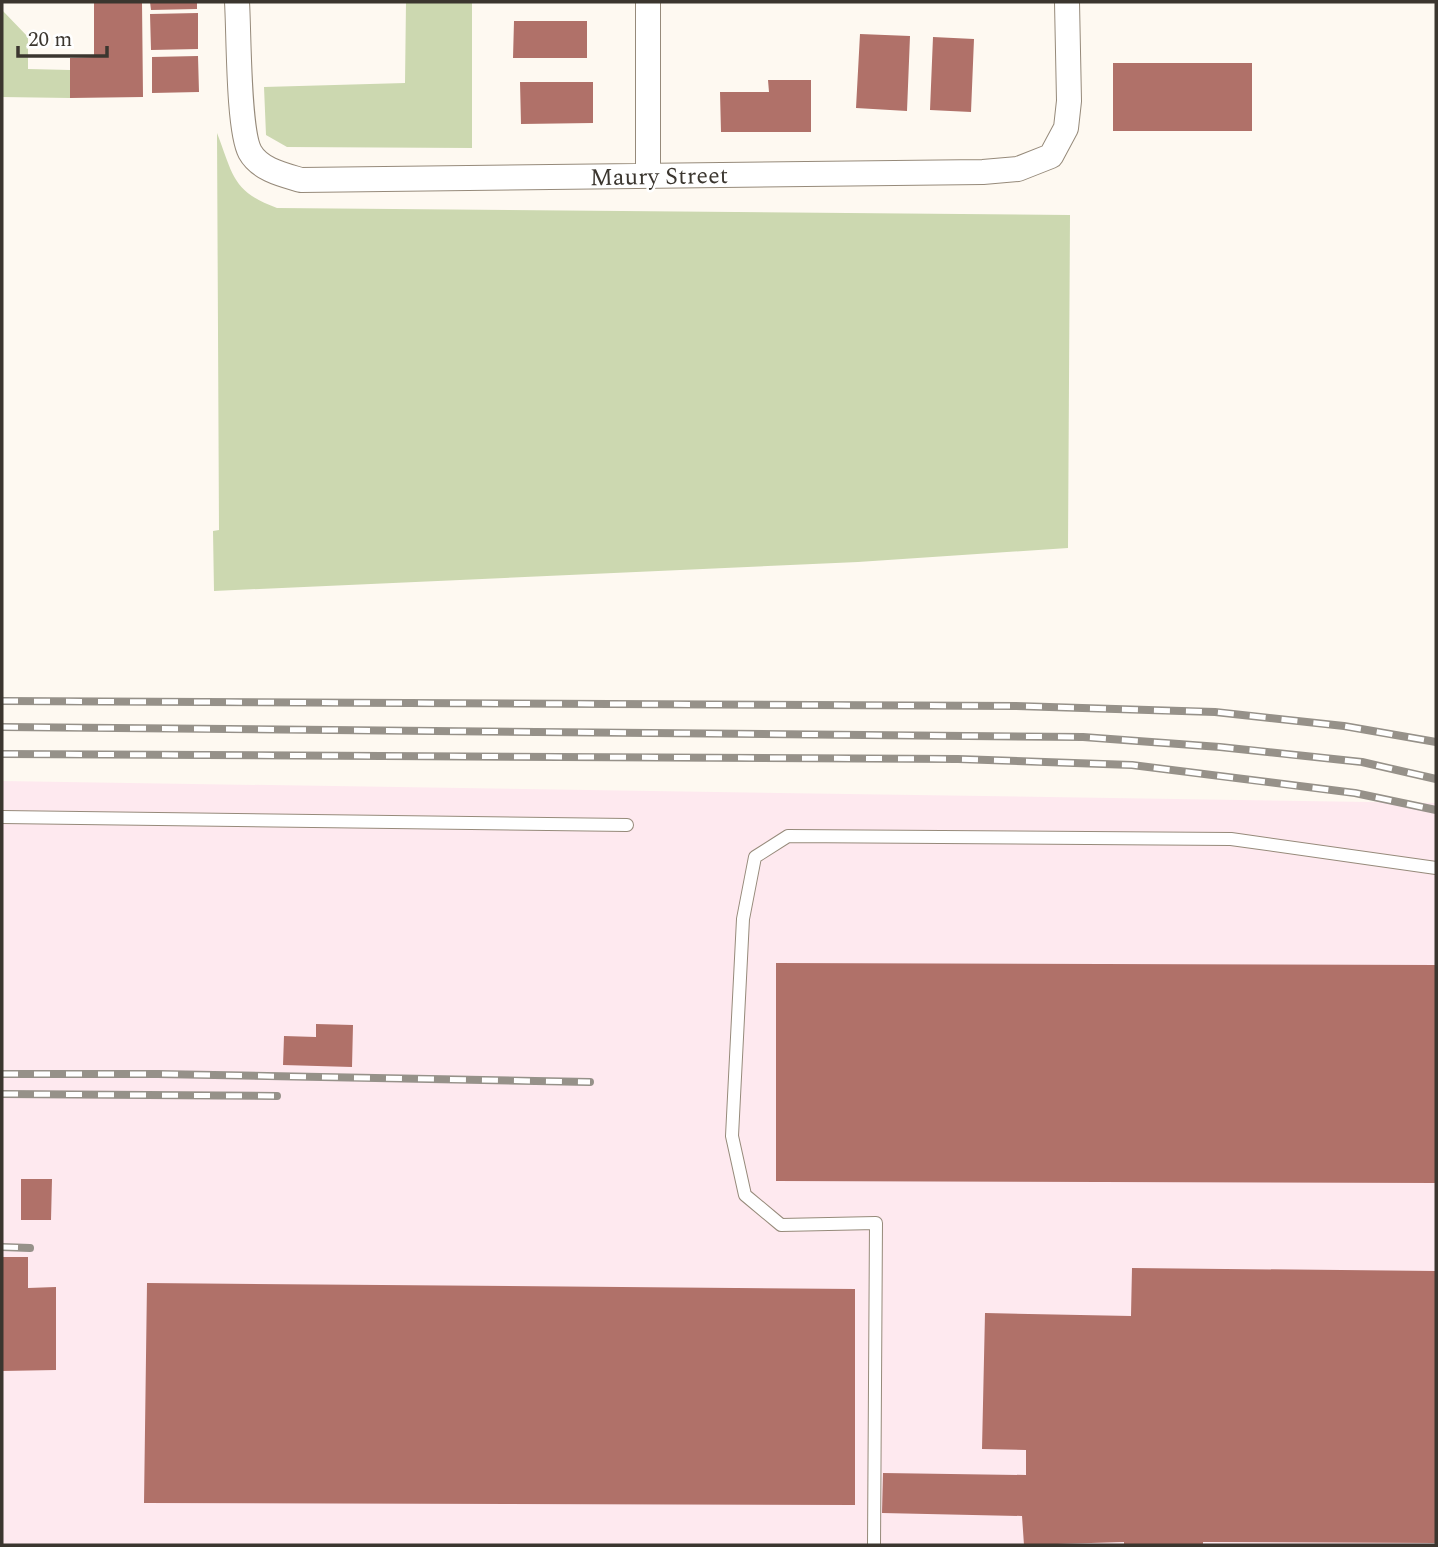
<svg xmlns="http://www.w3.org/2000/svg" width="1438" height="1547" viewBox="0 0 1438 1547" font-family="Spectral,serif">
  <rect width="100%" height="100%" fill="#fef9f1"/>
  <path fill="#fee9ef" d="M 2,781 L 1436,803 L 1436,1545 L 2,1545 Z"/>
  <path fill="#ccd8b0" d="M 406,2 L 472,2 L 472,148 L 287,147 L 266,135 L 264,87 L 405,83 Z
    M 2,10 L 28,37 L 28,69 L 70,70 L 70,98 L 2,97 Z
    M 217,133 C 233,174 232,192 277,208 L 1070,215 L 1068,548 L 858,562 L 214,591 L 213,531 L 219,530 Z"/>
  <path fill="#b07169" d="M 94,2 L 142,2 L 143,97 L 70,98 L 70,58 L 94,57 Z
    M 150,2 L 197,2 L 197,9 L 151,10 Z
    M 198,13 L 198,49 L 151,50 L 150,14 Z
    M 514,21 L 587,21 L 587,58 L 513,58 Z
    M 860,34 L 910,36 L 907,111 L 856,108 Z
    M 933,37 L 974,39 L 971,112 L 930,110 Z
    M 198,56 L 199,92 L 152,93 L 152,57 Z
    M 1113,63 L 1252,63 L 1252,131 L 1113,131 Z
    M 768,80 L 811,80 L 811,132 L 721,132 L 720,92 L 769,92 Z
    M 520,82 L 593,82 L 593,123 L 521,124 Z
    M 776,963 L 1436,965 L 1436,1183 L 776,1181 Z
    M 316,1024 L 353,1025 L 352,1067 L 283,1065 L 284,1036 L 316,1037 Z
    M 21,1179 L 52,1179 L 51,1220 L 21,1220 Z
    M 2,1257 L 28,1257 L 28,1288 L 56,1287 L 56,1370 L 2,1371 Z
    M 1132,1268 L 1436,1271 L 1436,1543 L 1203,1542 L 1203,1545 L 1124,1545 L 1124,1542 L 1024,1545 L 1022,1516 L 882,1513 L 883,1473 L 1026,1475 L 1026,1450 L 982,1449 L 985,1313 L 1131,1316 Z
    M 147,1283 L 855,1289 L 855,1505 L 144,1503 Z"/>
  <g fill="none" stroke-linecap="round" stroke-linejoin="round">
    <defs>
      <path id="service" d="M 2,817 L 627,825
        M 874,1545 L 876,1223 L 781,1225 L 745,1195 L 732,1136 L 743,919 L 755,857 L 788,836 L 1231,839 L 1436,868"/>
      <path id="minor" d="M 237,2 C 239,32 238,130 250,152 C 260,170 284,175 301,180 L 983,172 L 1018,169 L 1051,156 L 1066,128 L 1069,101 L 1067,2
        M 648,2 L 648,176"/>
    </defs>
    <use href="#service" stroke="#968a7a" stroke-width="14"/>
    <use href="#minor" stroke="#968a7a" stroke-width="26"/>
    <use href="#service" stroke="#fff" stroke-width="12"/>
    <use href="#minor" stroke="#fff" stroke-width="24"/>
    <defs>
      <path id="rail" d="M 2,701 L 1016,706 L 1215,712 L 1344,726 L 1436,742
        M 2,727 L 1083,737 L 1220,747 L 1362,762 L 1436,779
        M 2,754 L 958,759 L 1132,765 L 1355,793 L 1436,810
        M 2,1074 L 158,1074 L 590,1082
        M 2,1094 L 277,1096
        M 2,1247 L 30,1248"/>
    </defs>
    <use href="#rail" stroke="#969189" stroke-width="8"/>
    <use href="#rail" stroke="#fff" stroke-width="5" stroke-dasharray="16" stroke-linecap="butt"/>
  </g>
  <g text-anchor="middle" stroke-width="5" stroke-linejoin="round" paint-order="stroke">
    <g font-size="24" fill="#3b362f" stroke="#fff">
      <text transform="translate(659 176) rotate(-1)" y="8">Maury Street</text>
    </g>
  </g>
  <rect width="1438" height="1547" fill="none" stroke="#3b362f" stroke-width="7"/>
  <path d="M18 46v10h89v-10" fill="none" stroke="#3b362f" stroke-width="3.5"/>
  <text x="28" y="46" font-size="21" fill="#3b362f" stroke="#ffffff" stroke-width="5" paint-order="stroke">20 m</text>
</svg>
